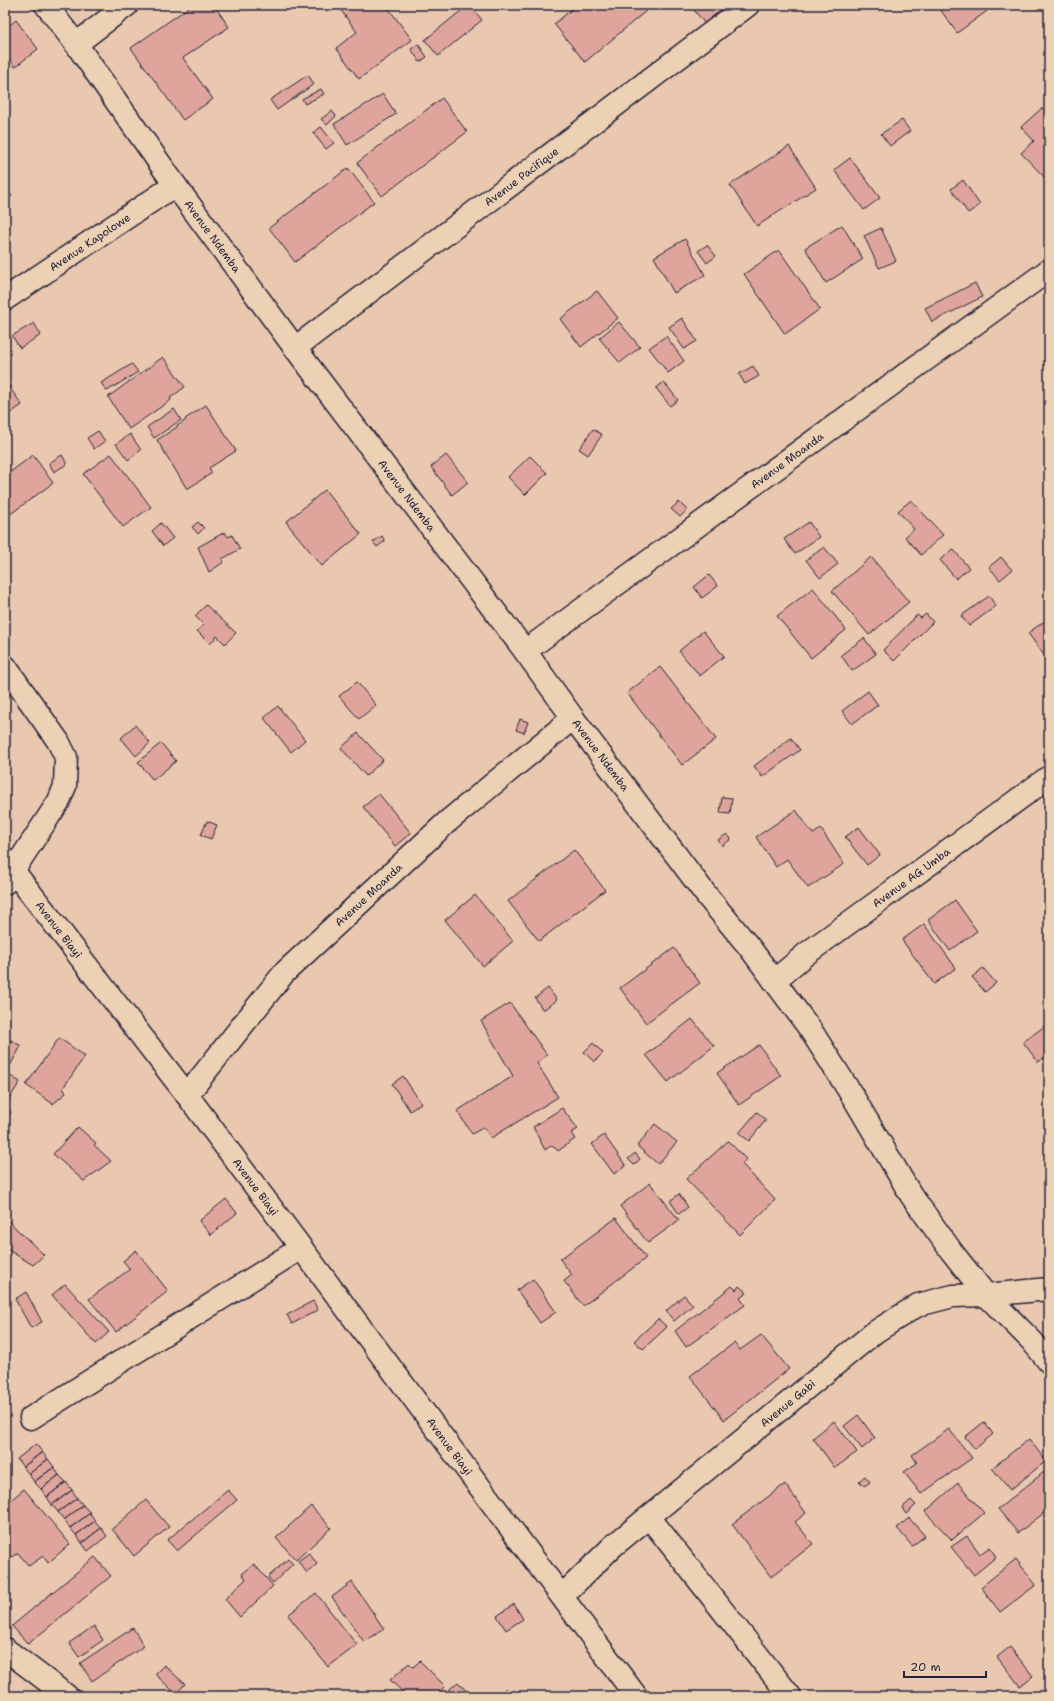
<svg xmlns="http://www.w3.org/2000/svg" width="1054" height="1701" viewBox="0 0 1054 1701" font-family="'Shantell Sans',sans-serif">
  <rect width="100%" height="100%" fill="#eac8af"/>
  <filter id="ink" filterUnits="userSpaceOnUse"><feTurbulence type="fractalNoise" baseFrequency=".025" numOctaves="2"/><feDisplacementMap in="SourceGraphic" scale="8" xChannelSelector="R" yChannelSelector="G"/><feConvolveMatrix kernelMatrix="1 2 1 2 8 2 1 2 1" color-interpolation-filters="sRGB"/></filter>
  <g filter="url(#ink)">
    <path fill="#dfa59c" stroke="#22223b" d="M 192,5 L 214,5 L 229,27 L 183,58 L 213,99 L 183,120 L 131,48 Z
      M 337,5 L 386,5 L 412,40 L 359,79 L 336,48 L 357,32 Z
      M 468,5 L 470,5 L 482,20 L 438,56 L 425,40 Z
      M 577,5 L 653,5 L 585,62 L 554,24 Z
      M 700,5 L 721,5 L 724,9 L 706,25 L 694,10 Z
      M 937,5 L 982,5 L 987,11 L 957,33 Z
      M 1032,5 L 1041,5 L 1036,9 Z
      M 16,20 L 38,49 L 15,67 L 5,53 L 5,29 Z
      M 418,44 L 427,57 L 420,62 L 411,49 Z
      M 308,75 L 314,84 L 277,110 L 270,100 Z
      M 321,89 L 324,94 L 305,104 L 302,99 Z
      M 383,94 L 396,114 L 347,145 L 334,124 Z
      M 442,98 L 467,132 L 382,196 L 357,163 Z
      M 1042,108 L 1049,115 L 1049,182 L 1021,153 L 1034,141 L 1021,127 Z
      M 332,111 L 336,116 L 327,125 L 321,119 Z
      M 902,120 L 910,131 L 890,146 L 881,134 Z
      M 321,127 L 334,143 L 326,149 L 313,133 Z
      M 789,146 L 816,188 L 757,226 L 730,185 Z
      M 850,158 L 880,198 L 864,210 L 834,170 Z
      M 348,168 L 374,202 L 295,262 L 269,228 Z
      M 963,180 L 980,205 L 968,213 L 951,189 Z
      M 5,188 L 12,196 L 5,202 Z
      M 842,225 L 863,259 L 826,283 L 805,248 Z
      M 881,228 L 896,261 L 879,268 L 864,236 Z
      M 685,239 L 705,275 L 674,293 L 654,257 Z
      M 707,245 L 716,256 L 707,263 L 698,251 Z
      M 779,250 L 820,309 L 785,334 L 744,274 Z
      M 975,283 L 982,297 L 932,322 L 925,308 Z
      M 597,291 L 618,318 L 581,347 L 560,319 Z
      M 682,318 L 697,341 L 684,349 L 669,327 Z
      M 619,322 L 640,347 L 620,363 L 599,338 Z
      M 34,323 L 41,335 L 20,348 L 12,336 Z
      M 666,336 L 684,361 L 668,373 L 649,348 Z
      M 163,357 L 185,387 L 170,398 L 171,400 L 129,429 L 108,397 Z
      M 132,364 L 138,372 L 107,391 L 101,383 Z
      M 753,366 L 759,376 L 745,384 L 739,374 Z
      M 5,381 L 22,405 L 5,417 Z
      M 664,382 L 678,400 L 670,406 L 656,388 Z
      M 206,405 L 236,451 L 209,468 L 212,473 L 187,489 L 157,440 L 177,427 L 177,426 L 186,420 L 185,419 Z
      M 174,409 L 181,420 L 154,438 L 147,427 Z
      M 593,429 L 602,435 L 588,455 L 579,449 Z
      M 98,431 L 105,441 L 94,449 L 87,438 Z
      M 130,434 L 141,450 L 128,460 L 116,444 Z
      M 111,454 L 151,507 L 123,527 L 83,474 Z
      M 33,455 L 53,483 L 5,518 L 5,476 Z
      M 62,455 L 67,464 L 54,472 L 49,463 Z
      M 446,455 L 468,482 L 452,495 L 431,467 Z
      M 530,456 L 547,473 L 525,495 L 508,477 Z
      M 325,490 L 361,534 L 322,566 L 286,522 Z
      M 911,500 L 943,535 L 921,555 L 905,537 L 914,529 L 898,511 Z
      M 679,502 L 687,510 L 680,517 L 671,509 Z
      M 198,522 L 204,528 L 198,534 L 192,527 Z
      M 809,522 L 819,537 L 795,554 L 784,539 Z
      M 161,523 L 173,538 L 163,546 L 152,531 Z
      M 225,532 L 228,537 L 232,535 L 240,549 L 222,559 L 224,562 L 209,572 L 198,547 Z
      M 382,536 L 385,541 L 377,547 L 373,542 Z
      M 824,547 L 838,564 L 820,578 L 806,560 Z
      M 953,549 L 969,568 L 956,579 L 940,560 Z
      M 871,557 L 909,602 L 869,635 L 832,591 Z
      M 1001,557 L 1012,570 L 1000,580 L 989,567 Z
      M 709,575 L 718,586 L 702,598 L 694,587 Z
      M 813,588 L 846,630 L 811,658 L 777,616 Z
      M 989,596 L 996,606 L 969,626 L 961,616 Z
      M 206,605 L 236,633 L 225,644 L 217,636 L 210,644 L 197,631 L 204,625 L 195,616 Z
      M 926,614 L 933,622 L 894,661 L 883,650 L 917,615 L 921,618 Z
      M 1049,618 L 1049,662 L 1028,633 Z
      M 703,631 L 724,656 L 700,676 L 679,651 Z
      M 864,638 L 876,654 L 852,671 L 841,655 Z
      M 660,667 L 716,739 L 682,765 L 627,693 Z
      M 357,682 L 376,705 L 359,719 L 339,696 Z
      M 868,691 L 878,705 L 852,724 L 842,711 Z
      M 278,706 L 305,740 L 291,752 L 264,718 Z
      M 520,719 L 528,722 L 524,733 L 516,730 Z
      M 135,725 L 150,743 L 136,756 L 121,738 Z
      M 358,733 L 383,760 L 366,776 L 341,748 Z
      M 791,738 L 800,750 L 762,777 L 754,766 Z
      M 161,743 L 176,761 L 153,780 L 138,762 Z
      M 379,794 L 411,833 L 395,846 L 363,807 Z
      M 722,797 L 732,798 L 730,814 L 720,813 Z
      M 796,810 L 813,834 L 821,829 L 844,864 L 808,888 L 787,859 L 776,867 L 756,837 Z
      M 207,821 L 217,825 L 211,839 L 201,835 Z
      M 859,827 L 880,855 L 867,865 L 845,837 Z
      M 727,834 L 731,839 L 722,846 L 718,840 Z
      M 574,850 L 605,890 L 539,941 L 508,901 Z
      M 475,895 L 513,941 L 483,966 L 445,920 Z
      M 955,900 L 977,931 L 950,951 L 928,920 Z
      M 924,924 L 956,968 L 934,984 L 902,940 Z
      M 674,948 L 700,983 L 646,1023 L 620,988 Z
      M 983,968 L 996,983 L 985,992 L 972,977 Z
      M 548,988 L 557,1000 L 543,1010 L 535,998 Z
      M 510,1003 L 547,1055 L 537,1063 L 558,1097 L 491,1138 L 484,1127 L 472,1134 L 457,1111 L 513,1076 L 481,1021 Z
      M 692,1019 L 714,1046 L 668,1082 L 646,1055 Z
      M 1049,1023 L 1049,1054 L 1038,1062 L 1023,1042 Z
      M 59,1038 L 85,1056 L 63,1088 L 66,1093 L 53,1104 L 26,1085 Z
      M 11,1040 L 21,1046 L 6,1073 L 20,1082 L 5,1105 L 5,1050 Z
      M 593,1043 L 603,1053 L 594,1062 L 584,1052 Z
      M 759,1045 L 781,1076 L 739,1105 L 717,1073 Z
      M 403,1076 L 421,1103 L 410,1111 L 392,1084 Z
      M 5,1108 L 11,1112 L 5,1120 Z
      M 562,1108 L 578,1129 L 571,1133 L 575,1139 L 558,1151 L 552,1145 L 545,1150 L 533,1127 Z
      M 757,1112 L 766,1120 L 749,1141 L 739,1133 Z
      M 655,1124 L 677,1142 L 658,1164 L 637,1146 Z
      M 78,1127 L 96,1143 L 94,1145 L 111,1161 L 84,1181 L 53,1154 Z
      M 604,1135 L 626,1166 L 614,1174 L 592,1144 Z
      M 728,1141 L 746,1159 L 742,1164 L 775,1200 L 740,1235 L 686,1179 Z
      M 635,1153 L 640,1159 L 634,1165 L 628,1159 Z
      M 650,1183 L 679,1220 L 648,1243 L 620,1206 Z
      M 679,1194 L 688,1207 L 679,1214 L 670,1201 Z
      M 226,1199 L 237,1213 L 211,1235 L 199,1221 Z
      M 5,1218 L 44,1255 L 33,1265 L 5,1248 Z
      M 616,1218 L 646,1258 L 583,1306 L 564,1281 L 572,1275 L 560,1259 Z
      M 136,1250 L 168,1291 L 116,1332 L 89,1299 L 130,1269 L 123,1261 Z
      M 533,1279 L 556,1312 L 540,1323 L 517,1290 Z
      M 65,1284 L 109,1332 L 96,1344 L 52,1295 Z
      M 732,1286 L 736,1290 L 739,1286 L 747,1293 L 740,1298 L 745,1305 L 686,1347 L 675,1331 Z
      M 26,1292 L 42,1322 L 31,1328 L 15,1299 Z
      M 684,1295 L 693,1305 L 674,1321 L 666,1311 Z
      M 313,1301 L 318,1310 L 292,1324 L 287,1315 Z
      M 658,1319 L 667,1327 L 643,1349 L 634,1341 Z
      M 761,1335 L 789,1369 L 724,1420 L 690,1376 L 734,1343 L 740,1350 Z
      M 858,1415 L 875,1438 L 862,1449 L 844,1426 Z
      M 834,1421 L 857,1452 L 835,1468 L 813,1438 Z
      M 984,1422 L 993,1434 L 975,1449 L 965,1437 Z
      M 949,1429 L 972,1458 L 921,1494 L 904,1472 L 917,1463 L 912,1455 Z
      M 1029,1439 L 1046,1461 L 1010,1490 L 992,1468 Z
      M 36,1444 L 42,1452 L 23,1467 L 17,1459 Z
      M 42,1452 L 48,1459 L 29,1474 L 23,1467 Z
      M 48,1459 L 54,1467 L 34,1482 L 29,1474 Z
      M 54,1467 L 59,1475 L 41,1489 L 34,1482 Z
      M 1049,1468 L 1049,1509 L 1018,1533 L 998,1509 Z
      M 59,1475 L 66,1482 L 47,1497 L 41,1489 Z
      M 865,1476 L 870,1482 L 864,1486 L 859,1481 Z
      M 66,1482 L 72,1490 L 52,1505 L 47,1497 Z
      M 958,1483 L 984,1513 L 952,1540 L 925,1512 Z
      M 785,1484 L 806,1513 L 795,1522 L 813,1544 L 771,1577 L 732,1524 Z
      M 24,1489 L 70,1544 L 48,1563 L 43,1556 L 29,1566 L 18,1553 L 7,1560 L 5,1558 L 5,1505 Z
      M 72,1490 L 77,1498 L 58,1512 L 52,1505 Z
      M 228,1490 L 237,1500 L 177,1551 L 167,1540 Z
      M 77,1498 L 83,1505 L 64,1520 L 58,1512 Z
      M 146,1500 L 169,1527 L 134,1556 L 112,1529 Z
      M 911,1500 L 916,1505 L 906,1514 L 902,1508 Z
      M 83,1505 L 90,1513 L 70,1528 L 64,1520 Z
      M 311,1506 L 331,1528 L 296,1560 L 276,1538 Z
      M 90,1513 L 95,1521 L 76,1535 L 70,1528 Z
      M 909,1518 L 925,1536 L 912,1546 L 897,1528 Z
      M 95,1521 L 101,1528 L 82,1543 L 76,1535 Z
      M 101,1528 L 107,1536 L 88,1551 L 82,1543 Z
      M 967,1536 L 980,1554 L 990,1547 L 996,1557 L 974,1575 L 951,1547 Z
      M 309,1553 L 317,1564 L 307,1573 L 298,1561 Z
      M 95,1557 L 111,1576 L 28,1644 L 12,1626 Z
      M 288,1559 L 293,1564 L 273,1583 L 268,1577 Z
      M 1016,1559 L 1036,1585 L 1000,1612 L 981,1587 Z
      M 254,1564 L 273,1586 L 240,1617 L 225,1599 L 246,1579 L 242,1574 Z
      M 352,1582 L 384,1629 L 364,1642 L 332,1597 Z
      M 316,1593 L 357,1645 L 328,1667 L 288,1615 Z
      M 514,1604 L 523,1619 L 506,1630 L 497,1616 Z
      M 94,1626 L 103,1640 L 79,1657 L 69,1643 Z
      M 133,1628 L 144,1646 L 92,1681 L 80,1663 Z
      M 1010,1647 L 1033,1676 L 1020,1686 L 997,1657 Z
      M 420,1661 L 445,1686 L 436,1696 L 407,1696 L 390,1680 L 409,1663 L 413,1667 Z
      M 164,1665 L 185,1684 L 176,1694 L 155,1674 Z
      M 458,1682 L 471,1696 L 448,1696 L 445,1693 Z
      M 506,1688 L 513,1696 L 496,1696 Z"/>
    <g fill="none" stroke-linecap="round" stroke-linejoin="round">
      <defs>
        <g id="minor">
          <path id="s1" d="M 46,5 L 76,44 L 175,185 L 295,348 L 525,651 L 573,718 L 707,896 L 750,948 L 810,1029 L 855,1100 L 911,1195 L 952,1252 L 986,1295 L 1032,1341 L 1049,1362"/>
          <path d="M 76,44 L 127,5"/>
          <path id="s2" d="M 5,299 L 175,185"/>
          <path id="s3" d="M 295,348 L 748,5"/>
          <path id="s4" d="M 525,651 L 1049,270"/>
          <path d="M 5,666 L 58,741 L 66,757 L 65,786 L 59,801 L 5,883"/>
          <path id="s5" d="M 5,860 L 187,1095 L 636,1696"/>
          <path id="s6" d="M 774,981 L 806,954 L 1049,777"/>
          <path id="s7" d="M 187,1095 L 284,973 L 447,822 L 573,718"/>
          <path d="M 31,1418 L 301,1248"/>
          <path d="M 649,1517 L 790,1696"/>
          <path id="s8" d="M 562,1596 L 613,1546 L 875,1332 L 918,1305 L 953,1296 L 986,1295 L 1049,1289"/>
          <path d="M 5,1649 L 67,1696"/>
        </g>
      </defs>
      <use href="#minor" stroke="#22223b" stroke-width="25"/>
      <use href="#minor" stroke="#edd1b4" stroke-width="22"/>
    </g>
  </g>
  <g text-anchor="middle" stroke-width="4" stroke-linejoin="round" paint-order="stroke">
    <g font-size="11" fill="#22223b" stroke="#edd1b4">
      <text dy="4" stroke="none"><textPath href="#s3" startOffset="284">Avenue Pacifique</textPath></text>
      <text dy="4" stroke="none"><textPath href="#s1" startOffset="285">Avenue Ndemba</textPath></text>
      <text dy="4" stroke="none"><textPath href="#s2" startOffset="102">Avenue Kapolowe</textPath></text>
      <text dy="4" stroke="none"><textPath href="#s4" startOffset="324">Avenue Moanda</textPath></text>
      <text dy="4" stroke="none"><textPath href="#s1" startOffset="609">Avenue Ndemba</textPath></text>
      <text dy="4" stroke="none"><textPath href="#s1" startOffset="933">Avenue Ndemba</textPath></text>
      <text dy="4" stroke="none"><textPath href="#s6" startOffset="172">Avenue AG Umba</textPath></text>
      <text dy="4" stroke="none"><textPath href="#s7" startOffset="271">Avenue Moanda</textPath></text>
      <text dy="4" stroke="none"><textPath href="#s5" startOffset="88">Avenue Biayi</textPath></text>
      <text dy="4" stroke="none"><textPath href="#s5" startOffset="412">Avenue Biayi</textPath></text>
      <text dy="4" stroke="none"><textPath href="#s8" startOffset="297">Avenue Gabi</textPath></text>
      <text dy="4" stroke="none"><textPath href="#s5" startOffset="736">Avenue Biayi</textPath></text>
    </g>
  </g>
  <rect width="1054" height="1701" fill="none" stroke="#edd1b4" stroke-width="20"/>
  <rect x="10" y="10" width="1034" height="1681" fill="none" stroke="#22223b" stroke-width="1.5" filter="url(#ink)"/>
  <path d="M904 1671v6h82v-6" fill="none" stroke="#22223b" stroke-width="2"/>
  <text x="910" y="1671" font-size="12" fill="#22223b" stroke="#edd1b4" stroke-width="3" paint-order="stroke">20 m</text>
</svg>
